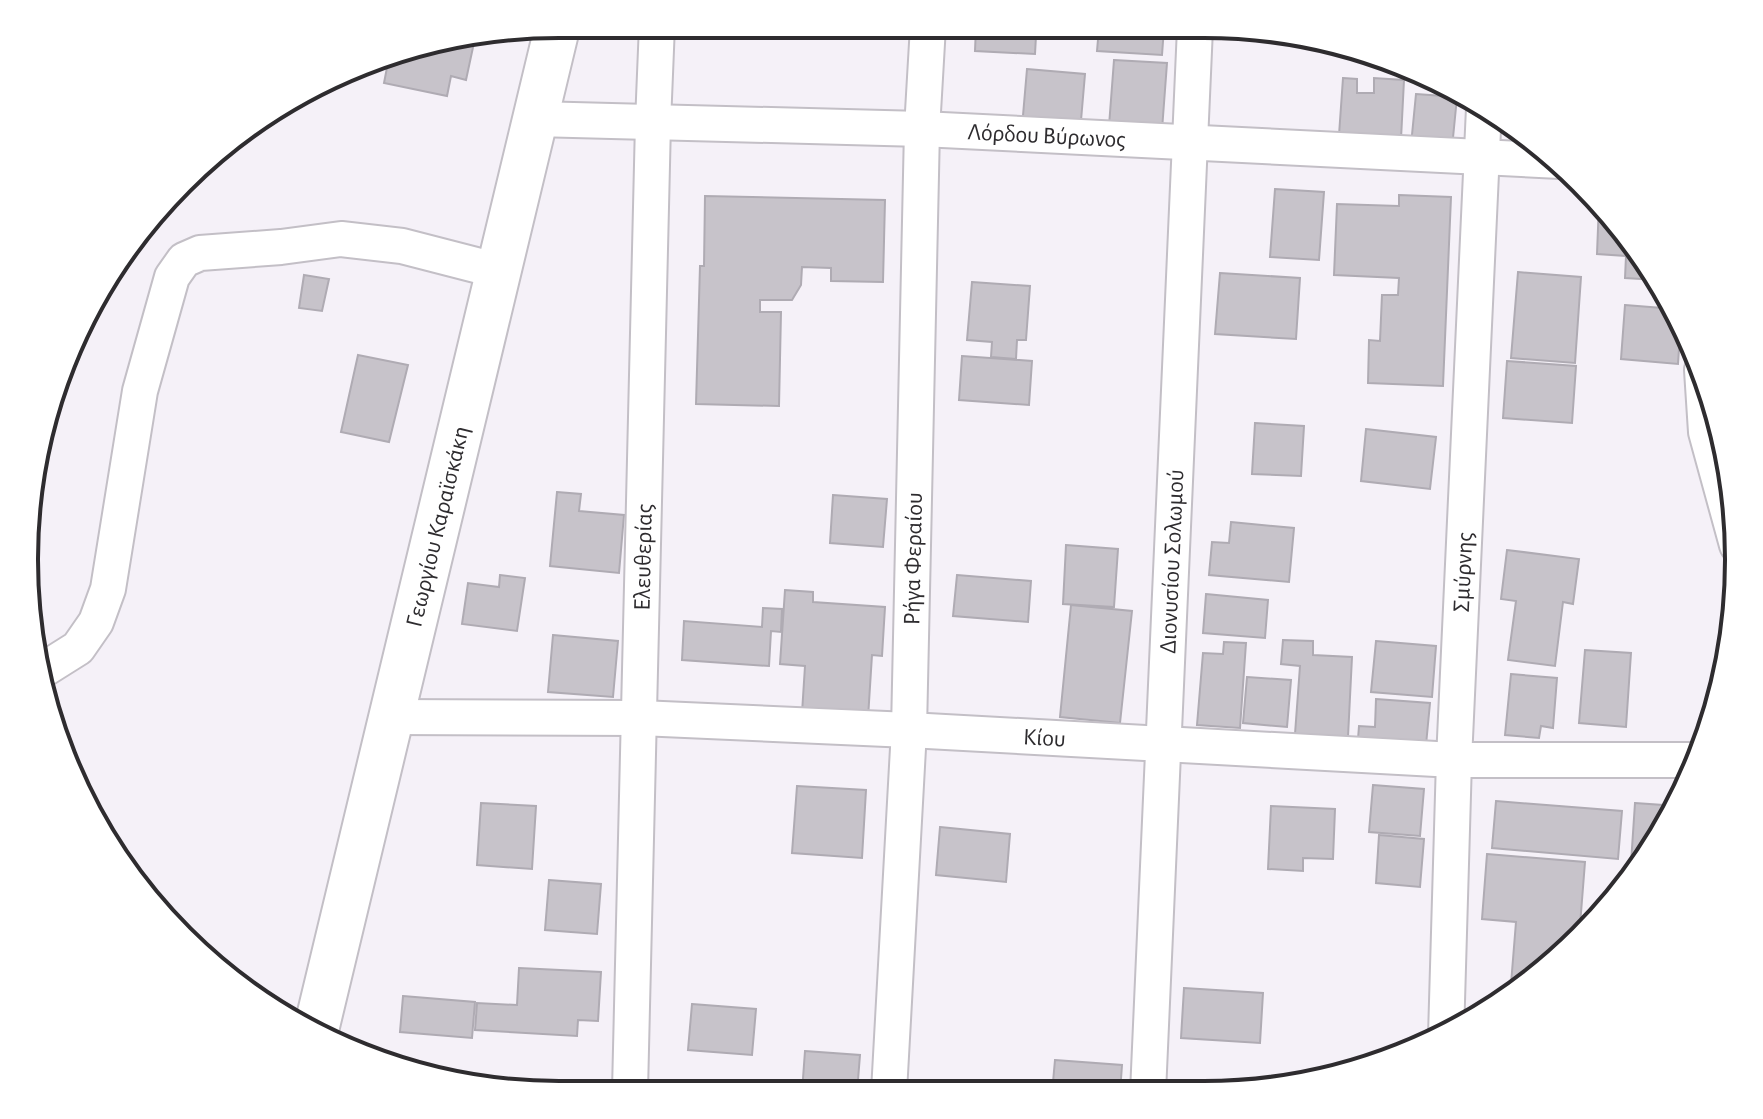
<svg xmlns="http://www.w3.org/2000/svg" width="1763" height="1119" viewBox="0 0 1763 1119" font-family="'Alegreya Sans',sans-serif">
  <rect width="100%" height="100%" fill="#f5f1f8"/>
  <path fill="#c7c3ca" stroke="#afabb3" stroke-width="2" d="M 976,27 L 1050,27 L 1050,37 L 1036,36 L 1035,54 L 975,51 Z
    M 1099,28 L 1164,28 L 1162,55 L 1097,51 Z
    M 475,38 L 466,80 L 451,76 L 447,96 L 384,83 L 390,52 Z
    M 1114,60 L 1167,63 L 1162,130 L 1109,126 Z
    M 1027,69 L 1085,74 L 1080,132 L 1022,127 Z
    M 1343,78 L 1357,79 L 1357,93 L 1374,93 L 1374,78 L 1404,80 L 1401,139 L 1339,135 Z
    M 1416,94 L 1457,97 L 1452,148 L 1411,145 Z
    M 1275,189 L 1324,192 L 1319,260 L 1270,257 Z
    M 1399,195 L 1451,197 L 1443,386 L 1368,383 L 1369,340 L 1380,341 L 1382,295 L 1398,295 L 1399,278 L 1334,275 L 1337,204 L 1399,206 Z
    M 705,196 L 885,200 L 883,282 L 831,281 L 831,268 L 802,267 L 801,285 L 792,300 L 760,300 L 760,312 L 781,312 L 779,406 L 696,404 L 700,266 L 704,266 Z
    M 1599,203 L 1628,233 L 1657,280 L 1625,278 L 1626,256 L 1597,254 Z
    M 1518,272 L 1581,277 L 1575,363 L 1511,358 Z
    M 1220,273 L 1300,278 L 1296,339 L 1215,334 Z
    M 304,275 L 329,279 L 322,311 L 299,308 Z
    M 972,282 L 1030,286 L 1026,340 L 1017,340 L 1016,359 L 991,357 L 992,342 L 967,340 Z
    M 1625,305 L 1675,309 L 1681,318 L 1678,364 L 1621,359 Z
    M 358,355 L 408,365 L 389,442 L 341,432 Z
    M 962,356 L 1032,361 L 1029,405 L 959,400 Z
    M 1507,361 L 1576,366 L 1572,423 L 1503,418 Z
    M 1255,423 L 1304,426 L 1301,476 L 1252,474 Z
    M 1366,429 L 1436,437 L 1430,489 L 1361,481 Z
    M 557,492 L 581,494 L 579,511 L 624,515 L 619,573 L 550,566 Z
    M 833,495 L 887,499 L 883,547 L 830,543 Z
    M 1231,522 L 1294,528 L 1289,582 L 1209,575 L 1212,542 L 1229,543 Z
    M 1066,545 L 1118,549 L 1114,607 L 1063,604 Z
    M 1507,550 L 1579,559 L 1573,604 L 1563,602 L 1555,666 L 1508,660 L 1516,601 L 1501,599 Z
    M 500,575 L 525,578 L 517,631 L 462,624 L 468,583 L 499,587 Z
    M 957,575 L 1031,581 L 1028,622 L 953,616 Z
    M 785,590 L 813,592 L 813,602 L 885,607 L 882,656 L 872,655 L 868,718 L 802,713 L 805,666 L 780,664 Z
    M 1206,594 L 1268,600 L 1265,638 L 1203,633 Z
    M 1071,605 L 1132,611 L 1120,723 L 1060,717 Z
    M 763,608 L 782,609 L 781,632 L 771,631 L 769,666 L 682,660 L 684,621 L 762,627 Z
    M 553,635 L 618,641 L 613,697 L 548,692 Z
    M 1283,640 L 1313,641 L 1313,655 L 1352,657 L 1348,737 L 1295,734 L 1300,666 L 1281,664 Z
    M 1376,641 L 1436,646 L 1432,697 L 1371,692 Z
    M 1224,642 L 1246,643 L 1240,728 L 1197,725 L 1203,653 L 1223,654 Z
    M 1585,650 L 1631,653 L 1626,727 L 1579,723 Z
    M 1511,674 L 1557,678 L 1553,728 L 1541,726 L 1539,738 L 1505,735 Z
    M 1247,677 L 1291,680 L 1287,727 L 1243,723 Z
    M 1376,699 L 1430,703 L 1426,745 L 1358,739 L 1359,726 L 1375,727 Z
    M 1373,785 L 1424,789 L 1420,836 L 1369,832 Z
    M 797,786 L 866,790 L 862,858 L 792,853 Z
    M 1496,801 L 1622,811 L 1618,859 L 1492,848 Z
    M 481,803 L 536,806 L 532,869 L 477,865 Z
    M 1635,803 L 1677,806 L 1667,827 L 1641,864 L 1631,863 Z
    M 1271,806 L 1335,809 L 1333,859 L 1303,858 L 1303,871 L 1268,869 Z
    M 940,827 L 1010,834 L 1006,882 L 936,875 Z
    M 1379,835 L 1424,839 L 1420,887 L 1376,883 Z
    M 1487,854 L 1585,862 L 1579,938 L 1528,986 L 1511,984 L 1516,922 L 1482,919 Z
    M 549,880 L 601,884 L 597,934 L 545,930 Z
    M 519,968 L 601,972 L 598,1021 L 578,1020 L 577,1036 L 475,1030 L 477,1003 L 517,1005 Z
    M 1184,988 L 1263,993 L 1260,1043 L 1181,1038 Z
    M 403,996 L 475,1002 L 472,1038 L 400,1032 Z
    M 692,1004 L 756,1009 L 752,1055 L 688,1050 Z
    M 805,1051 L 860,1055 L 857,1092 L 802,1092 Z
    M 1055,1060 L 1122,1065 L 1120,1093 L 1052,1093 Z
    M 1188,1083 L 1261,1088 L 1261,1090 L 1238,1094 L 1187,1094 Z"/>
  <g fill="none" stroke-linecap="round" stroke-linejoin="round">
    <defs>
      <g id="street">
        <path id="s1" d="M 535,119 L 922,129 L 1560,161"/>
        <path d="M 1702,370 L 1706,432 L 1737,545"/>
        <path d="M 39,671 L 43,670 L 78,648 L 96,622 L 108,589 L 140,391 L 172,277 L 184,260 L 200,253 L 281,247 L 341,239 L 402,246 L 499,271"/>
        <path id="s2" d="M 391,717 L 640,718 L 909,730 L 1454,760 L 1698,760"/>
        <path id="s3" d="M 1446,1036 L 1454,760 L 1484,108"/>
        <path id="s4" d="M 630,1091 L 653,123 L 657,25"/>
        <path id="s5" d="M 889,1092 L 909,730 L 922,129 L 928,26"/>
        <path id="s6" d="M 1148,1093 L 1195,28"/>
      </g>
      <g id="secondary">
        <path id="s7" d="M 316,1030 L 558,24"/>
      </g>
    </defs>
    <use href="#street" stroke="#c3bfc6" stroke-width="38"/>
    <use href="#secondary" stroke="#c3bfc6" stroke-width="48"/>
    <use href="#street" stroke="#fff" stroke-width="34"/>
    <use href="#secondary" stroke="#fff" stroke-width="44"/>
  </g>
  <g text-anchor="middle" stroke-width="6" stroke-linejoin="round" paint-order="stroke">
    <g font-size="24" fill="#2e2c2f" stroke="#fff">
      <text dy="8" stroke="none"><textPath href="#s1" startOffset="512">Λόρδου Βύρωνος</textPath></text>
      <text dy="8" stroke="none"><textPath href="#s7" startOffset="518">Γεωργίου Καραϊσκάκη</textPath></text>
      <text dy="8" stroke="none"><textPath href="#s4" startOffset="534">Ελευθερίας</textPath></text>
      <text dy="8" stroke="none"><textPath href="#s5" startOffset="534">Ρήγα Φεραίου</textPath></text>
      <text dy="8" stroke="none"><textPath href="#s6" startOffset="532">Διονυσίου Σολωμού</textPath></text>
      <text dy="8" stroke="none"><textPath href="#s3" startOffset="464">Σμύρνης</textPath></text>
      <text dy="8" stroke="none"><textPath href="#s2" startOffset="654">Κίου</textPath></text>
    </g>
  </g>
  <path d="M0 0H1763V1119H0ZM559 38H1204A521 521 0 0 1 1725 559V560A521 521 0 0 1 1204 1081H559A521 521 0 0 1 38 560V559A521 521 0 0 1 559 38Z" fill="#fff" fill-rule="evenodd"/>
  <path fill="none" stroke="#2e2c2f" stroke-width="4" d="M559 38H1204A521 521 0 0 1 1725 559V560A521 521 0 0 1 1204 1081H559A521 521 0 0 1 38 560V559A521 521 0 0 1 559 38Z"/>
</svg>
